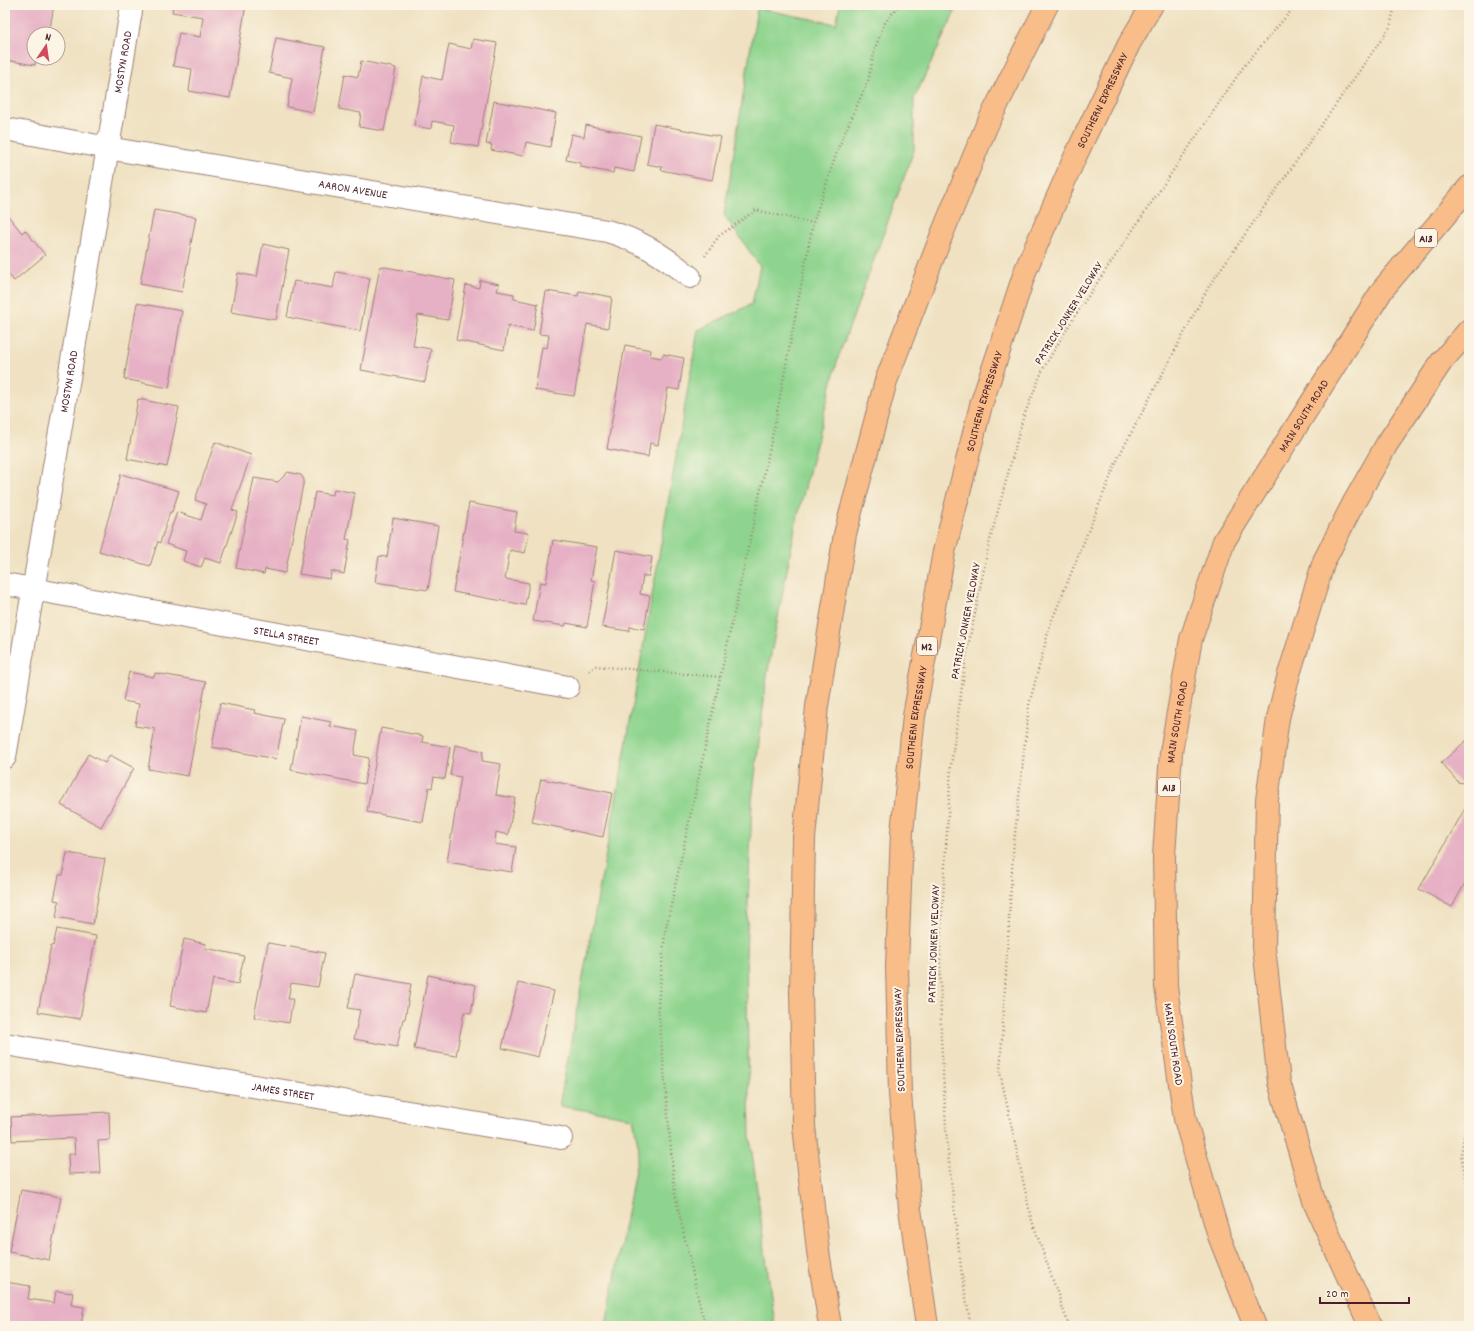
<svg xmlns="http://www.w3.org/2000/svg" width="1474" height="1331" viewBox="0 0 1474 1331" font-family="Dekko,sans-serif">
  <rect width="100%" height="100%" fill="#fcf5e5"/>
  <filter id="ink" filterUnits="userSpaceOnUse"><feTurbulence type="fractalNoise" baseFrequency=".025" numOctaves="2"/><feDisplacementMap in="SourceGraphic" scale="8" xChannelSelector="R" yChannelSelector="G"/><feConvolveMatrix kernelMatrix="1 2 1 2 8 2 1 2 1" color-interpolation-filters="sRGB"/></filter>
  <filter id="wash" filterUnits="userSpaceOnUse"><feTurbulence type="fractalNoise" baseFrequency=".012" numOctaves="4" result="noise"/><feDisplacementMap in="SourceGraphic" scale="16" xChannelSelector="R" yChannelSelector="G"/><feGaussianBlur stdDeviation="0.9" result="paint"/><feColorMatrix in="noise" values="0 0 0 0 0 0 0 0 0 0 0 0 0 0 0 0 0 1.4 0 .05"/><feComposite in="paint" operator="in"/></filter>
  <g filter="url(#wash)">
    <rect width="100%" height="100%" fill="#efe1c1"/>
    <path fill="#8ed48e" stroke="#6c7a5c" d="M 840,5 L 958,5 L 914,99 L 914,150 L 838,358 L 796,523 L 767,675 L 752,801 L 746,956 L 750,1137 L 775,1326 L 606,1326 L 639,1149 L 633,1118 L 559,1106 L 624,757 L 698,330 L 752,304 L 760,266 L 724,215 L 757,8 L 836,24 Z"/>
    <g id="blocks">
      <path fill="#e6b1c5" d="M 10,5 L 54,5 L 49,34 L 34,34 L 34,58 L 36,58 L 35,65 L 5,60 L 5,36 Z
        M 173,5 L 246,5 L 230,98 L 189,91 L 192,69 L 173,66 L 179,33 L 200,37 L 203,17 L 172,12 Z
        M 276,38 L 325,47 L 313,112 L 287,107 L 292,78 L 269,73 Z
        M 473,39 L 497,43 L 478,147 L 451,142 L 454,125 L 432,121 L 431,129 L 414,126 L 423,76 L 442,80 L 449,44 L 471,49 Z
        M 361,61 L 396,68 L 384,131 L 359,127 L 361,113 L 339,109 L 345,74 L 358,77 Z
        M 494,101 L 556,113 L 550,147 L 526,142 L 523,156 L 491,150 L 492,145 L 486,144 Z
        M 654,124 L 721,137 L 712,180 L 661,170 L 662,167 L 647,164 Z
        M 586,125 L 641,136 L 634,172 L 614,168 L 613,173 L 581,167 L 581,163 L 566,160 L 571,134 L 584,137 Z
        M 154,210 L 196,217 L 182,292 L 140,284 Z
        M 5,212 L 22,233 L 25,230 L 45,255 L 14,281 L 5,270 Z
        M 263,244 L 289,250 L 276,320 L 231,312 L 238,273 L 257,277 Z
        M 380,266 L 455,280 L 448,320 L 418,315 L 413,346 L 431,349 L 425,382 L 361,370 Z
        M 336,272 L 370,278 L 360,331 L 287,317 L 294,281 L 333,288 Z
        M 480,280 L 499,284 L 497,291 L 514,294 L 514,299 L 538,304 L 533,331 L 508,326 L 504,350 L 456,340 L 466,285 L 479,288 Z
        M 546,291 L 578,296 L 579,291 L 612,297 L 608,328 L 587,324 L 574,396 L 535,390 L 542,347 L 547,348 L 549,335 L 539,334 Z
        M 137,303 L 182,311 L 169,388 L 124,379 Z
        M 625,345 L 651,350 L 650,356 L 662,358 L 663,354 L 684,358 L 679,390 L 668,388 L 658,445 L 650,443 L 648,457 L 607,449 Z
        M 138,399 L 179,407 L 167,467 L 127,459 Z
        M 215,442 L 251,455 L 232,510 L 238,512 L 221,563 L 205,558 L 201,567 L 183,561 L 186,551 L 166,544 L 177,512 L 201,520 L 206,504 L 195,500 Z
        M 288,472 L 301,475 L 304,480 L 285,573 L 265,569 L 264,574 L 236,568 L 254,478 L 278,482 Z
        M 121,474 L 179,491 L 172,512 L 170,512 L 160,543 L 158,541 L 150,566 L 99,551 Z
        M 334,489 L 355,493 L 346,539 L 350,540 L 344,574 L 331,571 L 330,579 L 299,574 L 315,492 L 333,495 Z
        M 469,503 L 517,512 L 514,531 L 529,533 L 525,553 L 510,550 L 505,579 L 529,583 L 525,605 L 453,592 Z
        M 393,518 L 438,526 L 428,590 L 375,582 L 379,556 L 387,557 Z
        M 553,540 L 597,547 L 591,580 L 595,581 L 587,627 L 566,623 L 565,626 L 533,621 L 540,582 L 546,583 Z
        M 616,550 L 652,557 L 649,576 L 643,576 L 640,594 L 650,596 L 644,629 L 630,627 L 629,631 L 602,627 Z
        M 129,672 L 154,677 L 155,673 L 206,682 L 188,776 L 148,769 L 155,729 L 135,726 L 139,704 L 123,701 Z
        M 220,703 L 255,710 L 254,713 L 284,719 L 276,759 L 212,747 Z
        M 301,716 L 331,722 L 330,726 L 358,731 L 354,755 L 369,758 L 364,784 L 291,770 Z
        M 381,728 L 423,736 L 422,742 L 450,747 L 445,779 L 434,777 L 432,788 L 429,787 L 423,822 L 367,812 Z
        M 1469,738 L 1469,784 L 1458,782 L 1441,763 Z
        M 455,745 L 483,751 L 482,761 L 501,764 L 496,795 L 515,798 L 508,835 L 496,832 L 495,844 L 516,847 L 512,872 L 447,862 L 461,777 L 450,775 Z
        M 88,754 L 105,763 L 110,755 L 134,768 L 101,827 L 61,805 Z
        M 541,779 L 612,793 L 603,837 L 532,822 Z
        M 1466,807 L 1469,809 L 1469,876 L 1452,907 L 1419,889 Z
        M 67,853 L 105,859 L 93,924 L 56,917 L 59,901 L 54,900 L 59,875 L 63,875 Z
        M 57,929 L 96,936 L 80,1019 L 38,1012 L 51,945 L 53,946 Z
        M 184,939 L 206,944 L 205,948 L 244,956 L 238,984 L 213,979 L 206,1013 L 170,1006 Z
        M 268,943 L 325,953 L 318,987 L 291,983 L 288,999 L 293,999 L 289,1023 L 254,1017 Z
        M 355,974 L 411,984 L 405,1019 L 403,1019 L 397,1047 L 354,1039 L 360,1010 L 348,1008 Z
        M 428,975 L 476,985 L 471,1013 L 464,1012 L 456,1056 L 414,1049 Z
        M 518,983 L 554,991 L 538,1057 L 502,1048 Z
        M 109,1112 L 110,1140 L 98,1141 L 100,1173 L 69,1174 L 68,1154 L 75,1154 L 74,1138 L 12,1141 L 11,1117 Z
        M 21,1190 L 61,1197 L 49,1260 L 9,1252 Z
        M 5,1282 L 30,1286 L 28,1299 L 54,1303 L 56,1291 L 73,1293 L 71,1305 L 84,1307 L 81,1326 L 5,1326 Z"/>
    </g>
  </g>
  <g filter="url(#ink)">
    <use href="#blocks" fill-opacity="0" stroke="#9c8076" stroke-width="1"/>
    <g fill="none" stroke-linecap="round" stroke-linejoin="round">
      <defs>
        <g id="minor">
          <path id="s1" d="M 5,129 L 125,151 L 607,231 C 641,241 663,255 690,277"/>
          <path id="s2" d="M 5,584 L 568,687"/>
          <path id="s3" d="M 5,757 L 132,5"/>
          <path id="s4" d="M 5,1044 L 561,1138"/>
        </g>
        <g id="trunk">
          <path id="s5" d="M 1255,1326 L 1219,1236 L 1185,1119 L 1166,987 L 1164,856 L 1171,752 L 1191,639 L 1224,541 L 1383,289 L 1469,187"/>
          <path d="M 1372,1326 L 1367,1319 L 1315,1204 L 1279,1082 L 1264,947 L 1267,800 L 1278,718 L 1289,674 L 1324,561 L 1353,504 L 1387,444 L 1442,361 L 1469,330"/>
        </g>
        <g id="motorway">
          <path d="M 830,1326 L 818,1251 L 804,1126 L 801,992 L 804,838 L 817,706 L 845,534 L 886,381 L 942,234 L 986,127 L 1047,5"/>
          <path id="s6" d="M 927,1326 L 910,1209 L 900,1094 L 897,966 L 902,832 L 914,716 L 944,552 L 981,405 L 1026,269 L 1075,157 L 1129,44 L 1152,5"/>
        </g>
      </defs>
      <use href="#minor" stroke="#9c8076" stroke-width="24"/>
      <use href="#trunk" stroke="#9c8076" stroke-width="24"/>
      <use href="#motorway" stroke="#9c8076" stroke-width="24"/>
      <path stroke="#9c8076" stroke-width="2.5" stroke-dasharray="1 3" stroke-linecap="butt" d="M 705,256 L 719,236 L 756,210 L 813,223
        M 589,671 L 596,666 L 720,677
        M 1469,1105 L 1461,1155 L 1469,1192
        M 707,1326 L 701,1311 L 675,1194 L 658,1005 L 665,933 L 774,428 L 813,223 L 839,146 L 868,81 L 875,49 L 884,24 L 899,5
        M 971,1326 L 962,1276 L 947,1145 L 941,1037 L 940,948 L 951,766 L 966,657 L 989,544 L 1023,418 L 1043,369 L 1074,317 L 1244,66 L 1296,5
        M 1069,1326 L 1031,1218 L 1000,1072 L 1013,852 L 1029,705 L 1050,625 L 1118,458 L 1209,286 L 1390,27 L 1395,5"/>
      <use href="#minor" stroke="#fff" stroke-width="22"/>
      <use href="#trunk" stroke="#f8bd88" stroke-width="22"/>
      <use href="#motorway" stroke="#f8bd88" stroke-width="22"/>
    </g>
  </g>
  <g text-anchor="middle" stroke-width="4" stroke-linejoin="round" paint-order="stroke">
    <g fill="#fcf5e5" stroke="#7f5f63" stroke-width="1">
      <rect x="1415" y="229" width="22" height="18" rx="3"/>
      <rect x="917" y="637" width="20" height="18" rx="3"/>
      <rect x="1158" y="778" width="22" height="18" rx="3"/>
    </g>
    <g font-size="11" font-weight="bold" fill="#4a1f2b">
      <text x="1426" y="242">A13</text>
      <text x="927" y="650">M2</text>
      <text x="1169" y="791">A13</text>
    </g>
    <g font-size="12" fill="#4a1f2b" stroke="#fcf5e5">
      <text dy="4" stroke="none"><textPath href="#s3" startOffset="705">MOSTYN ROAD</textPath></text>
      <text dy="4" stroke="none"><textPath href="#s6" startOffset="1259">SOUTHERN EXPRESSWAY</textPath></text>
      <text dy="4" stroke="none"><textPath href="#s1" startOffset="353">AARON AVENUE</textPath></text>
      <text transform="translate(1068 313) rotate(-58)" y="4">PATRICK JONKER VELOWAY</text>
      <text dy="4" stroke="none"><textPath href="#s3" startOffset="381">MOSTYN ROAD</textPath></text>
      <text dy="4" stroke="none"><textPath href="#s6" startOffset="935">SOUTHERN EXPRESSWAY</textPath></text>
      <text dy="4" stroke="none"><textPath href="#s5" startOffset="954">MAIN SOUTH ROAD</textPath></text>
      <text transform="translate(965 621) rotate(-79)" y="4">PATRICK JONKER VELOWAY</text>
      <text dy="4" stroke="none"><textPath href="#s2" startOffset="286">STELLA STREET</textPath></text>
      <text dy="4" stroke="none"><textPath href="#s6" startOffset="611">SOUTHERN EXPRESSWAY</textPath></text>
      <text dy="4" stroke="none"><textPath href="#s5" startOffset="618">MAIN SOUTH ROAD</textPath></text>
      <text transform="translate(933 944) rotate(-88)" y="4">PATRICK JONKER VELOWAY</text>
      <text transform="translate(899 1040) rotate(-92)" y="4">SOUTHERN EXPRESSWAY</text>
      <text transform="translate(1174 1044) rotate(82)" y="4">MAIN SOUTH ROAD</text>
      <text dy="4" stroke="none"><textPath href="#s4" startOffset="282">JAMES STREET</textPath></text>
    </g>
  </g>
  <rect width="1474" height="1331" fill="none" stroke="#fcf5e5" stroke-width="20"/>
  <g transform="translate(46 46) rotate(13)"><circle r="19" fill="#fcf5e5" stroke="#b59f9b"/>
  <path d="M0-3L7 15L0 10L-7 15Z" fill="#d1495b"/>
  <text y="-6" font-size="11" font-weight="bold" text-anchor="middle" fill="#4a1f2b">N</text>
  </g>
  <path d="M1320 1297v6h89v-6" fill="none" stroke="#4a1f2b" stroke-width="2"/>
  <text x="1326" y="1297" font-size="12" fill="#4a1f2b" stroke="#fcf5e5" stroke-width="3" paint-order="stroke">20 m</text>
</svg>
